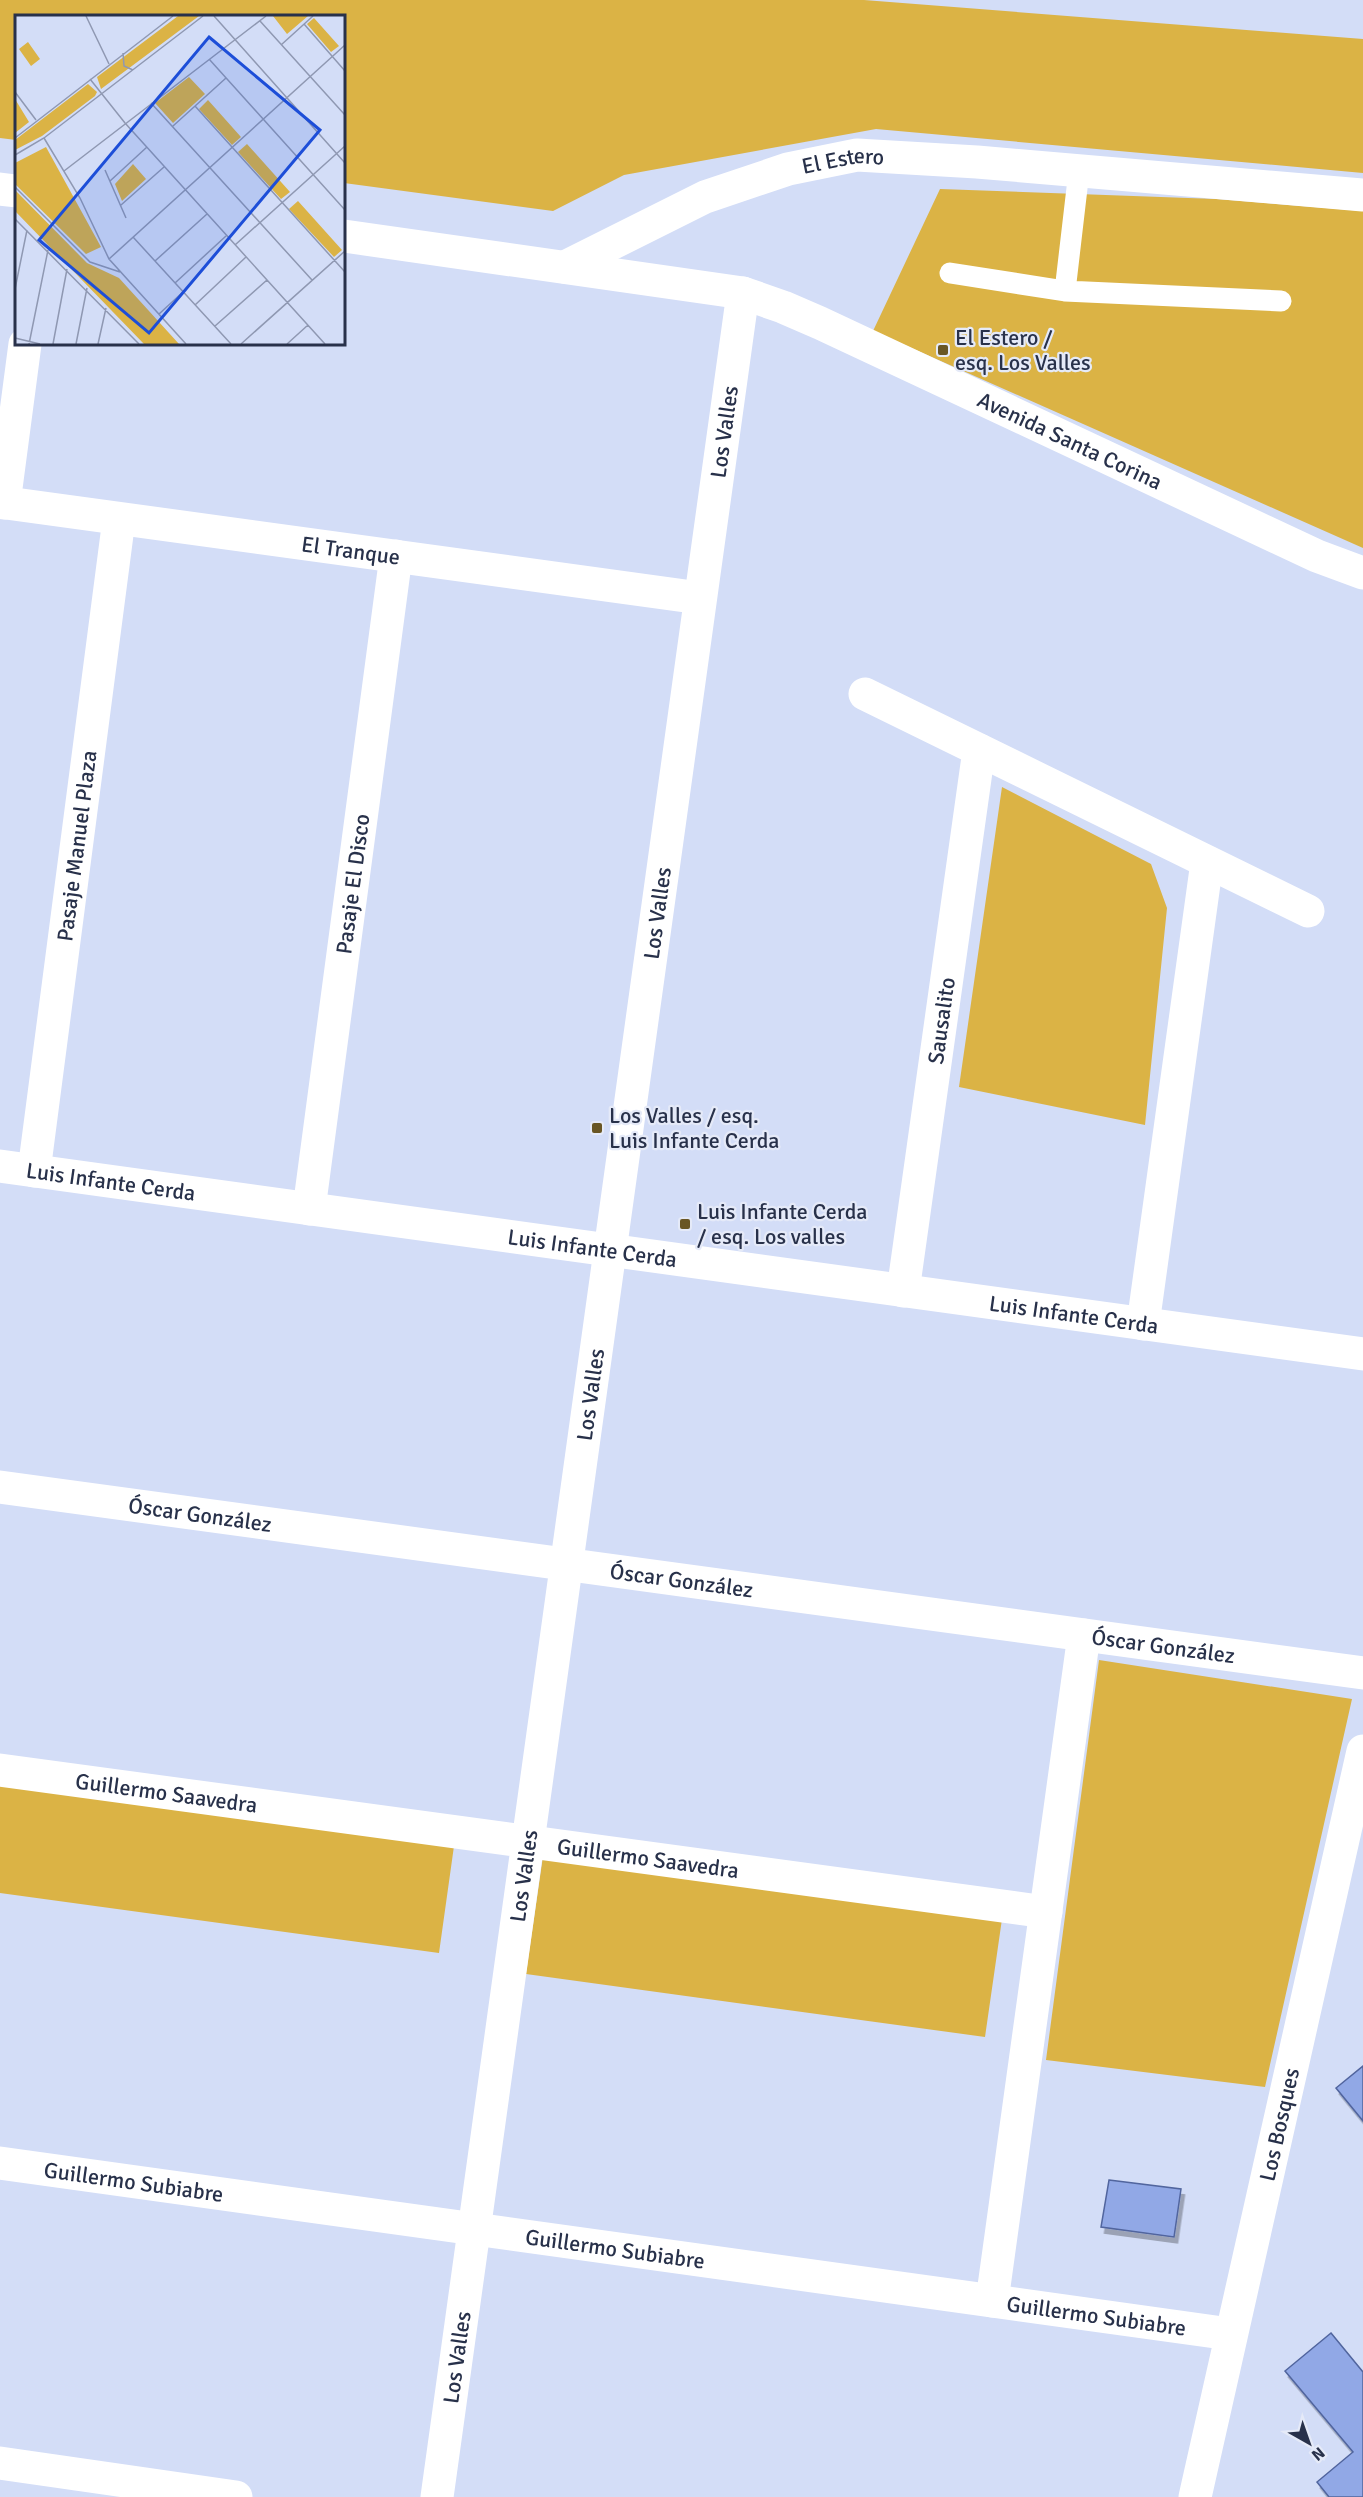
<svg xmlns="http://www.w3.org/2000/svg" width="1363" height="2497" viewBox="0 0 1363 2497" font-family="Signika,sans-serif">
  <defs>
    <filter id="shadow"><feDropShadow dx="3.5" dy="6" stdDeviation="0" flood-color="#0004"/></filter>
  </defs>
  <rect width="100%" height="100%" fill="#d3ddf7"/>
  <path fill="#dbb345" d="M 0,0 L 864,0 L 1363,39 L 1363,173 L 876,129 L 624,175 L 553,211 L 344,183 L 344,16 L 16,16 L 16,140 L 0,138 Z
    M 940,189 L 1216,199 L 1363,211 L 1363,548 L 873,331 Z
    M 1002,787 L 1151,864 L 1167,908 L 1145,1125 L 959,1087 Z
    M 1099,1660 L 1352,1699 L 1265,2087 L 1046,2060 Z
    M 0,1785 L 454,1846 L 439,1953 L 0,1893 Z
    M 543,1856 L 1002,1919 L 985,2037 L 526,1974 Z"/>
  <path fill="#91a8e6" stroke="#51659e" stroke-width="1.5" filter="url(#shadow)" d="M 1363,2066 L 1363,2121 L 1336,2088 Z
    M 1109,2180 L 1181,2189 L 1174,2237 L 1101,2227 Z
    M 1331,2333 L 1363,2372 L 1363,2497 L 1329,2497 L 1317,2482 L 1353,2452 L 1285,2371 Z"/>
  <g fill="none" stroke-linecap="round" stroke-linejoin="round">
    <path stroke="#fff" stroke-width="21" d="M 1079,171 L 1065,291 L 1281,301
      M 950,273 L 1065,291"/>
    <g stroke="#fff" stroke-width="33">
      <path d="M 0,189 L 16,191"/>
      <path id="s1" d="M 344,236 L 743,293 L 783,307 L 820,323 L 1317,556 L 1363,573"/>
      <path id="s2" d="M 565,267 L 705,197 L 788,169 L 857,155 L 977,162 L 1363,195"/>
      <path id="s3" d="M 0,502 L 700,598"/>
      <path d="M 4,503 L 25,344"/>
      <path d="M 865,694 L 1308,911"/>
      <path id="s4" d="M 34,1171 L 119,519"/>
      <path id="s5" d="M 309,1209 L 396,556"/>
      <path id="s6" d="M 903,1291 L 979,750"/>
      <path d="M 1143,1324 L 1207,862"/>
      <path id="s7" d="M 0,1487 L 1363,1673"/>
      <path id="s8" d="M 0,1770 L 1046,1912"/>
      <path id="s9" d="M 0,2163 L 1230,2334"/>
      <path d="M 992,2301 L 1084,1635"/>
      <path d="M 0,2463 L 236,2497"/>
      <path id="s10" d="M 437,2497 L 743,293"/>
      <path id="s11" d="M 1195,2497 L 1363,1751"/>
    </g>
    <path stroke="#fff" stroke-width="33" id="s12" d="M 0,1166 L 1363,1354"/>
  </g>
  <g fill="#695624" stroke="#e5eaf8" stroke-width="2">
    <rect x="937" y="344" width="12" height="12" rx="3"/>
    <rect x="591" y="1122" width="12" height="12" rx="3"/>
    <rect x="679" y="1218" width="12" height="12" rx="3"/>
  </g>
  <g text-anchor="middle" stroke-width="4.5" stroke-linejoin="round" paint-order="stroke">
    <g font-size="22" fill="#28314a" stroke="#e5eaf8">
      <text dy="8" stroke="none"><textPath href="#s2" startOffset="300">El Estero</textPath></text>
      <text dy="8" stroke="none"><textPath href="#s10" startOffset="2085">Los Valles</textPath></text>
      <text dy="8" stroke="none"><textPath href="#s1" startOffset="762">Avenida Santa Corina</textPath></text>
      <text dy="8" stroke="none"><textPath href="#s3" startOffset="354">El Tranque</textPath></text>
      <text dy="8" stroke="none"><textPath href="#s4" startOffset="328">Pasaje Manuel Plaza</textPath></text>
      <text dy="8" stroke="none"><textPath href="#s5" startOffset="328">Pasaje El Disco</textPath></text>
      <text dy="8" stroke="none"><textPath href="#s10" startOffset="1599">Los Valles</textPath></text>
      <text dy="8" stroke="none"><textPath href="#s6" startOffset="273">Sausalito</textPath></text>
      <text dy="8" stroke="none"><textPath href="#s12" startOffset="112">Luis Infante Cerda</textPath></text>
      <text dy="8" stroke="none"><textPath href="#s12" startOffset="598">Luis Infante Cerda</textPath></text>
      <text dy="8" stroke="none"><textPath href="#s12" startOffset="1084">Luis Infante Cerda</textPath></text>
      <text dy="8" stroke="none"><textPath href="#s10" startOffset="1113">Los Valles</textPath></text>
      <text dy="8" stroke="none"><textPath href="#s7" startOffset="202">Óscar González</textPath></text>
      <text dy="8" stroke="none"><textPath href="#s7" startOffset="688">Óscar González</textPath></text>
      <text dy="8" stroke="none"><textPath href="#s7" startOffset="1174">Óscar González</textPath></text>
      <text dy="8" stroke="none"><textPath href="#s8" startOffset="168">Guillermo Saavedra</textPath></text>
      <text dy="8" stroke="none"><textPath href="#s8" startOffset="654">Guillermo Saavedra</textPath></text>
      <text dy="8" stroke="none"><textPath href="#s10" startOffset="627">Los Valles</textPath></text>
      <text dy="8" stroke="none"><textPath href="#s11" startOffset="382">Los Bosques</textPath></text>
      <text dy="8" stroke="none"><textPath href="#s9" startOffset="135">Guillermo Subiabre</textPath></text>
      <text dy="8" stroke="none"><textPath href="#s9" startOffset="621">Guillermo Subiabre</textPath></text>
      <text dy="8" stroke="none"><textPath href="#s9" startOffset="1107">Guillermo Subiabre</textPath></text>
      <text dy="8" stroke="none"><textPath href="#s10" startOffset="141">Los Valles</textPath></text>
    </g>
    <g font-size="22" fill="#28314a" stroke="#e5eaf8" text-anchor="start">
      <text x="955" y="345">El Estero /<tspan x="955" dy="25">esq. Los Valles</tspan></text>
      <text x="609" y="1123">Los Valles / esq.<tspan x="609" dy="25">Luis Infante Cerda</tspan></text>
      <text x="697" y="1219">Luis Infante Cerda<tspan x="697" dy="25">/ esq. Los valles</tspan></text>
    </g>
  </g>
  <g transform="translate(15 15)">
    <rect width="330" height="330" fill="#d3ddf7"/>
    <path d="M 163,1 L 184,1 L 86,74 L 82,62 ZM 258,1 L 293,1 L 272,19 ZM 299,3 L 324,31 L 316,37 L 292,9 ZM 13,27 L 25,44 L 16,51 L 4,34 ZM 174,62 L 190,79 L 158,108 L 140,88 ZM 73,69 L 82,77 L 80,81 L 27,121 L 0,135 L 0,125 ZM 0,84 L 14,107 L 0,118 ZM 193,85 L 226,122 L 217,130 L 184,94 ZM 232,129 L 275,177 L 266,184 L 223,137 ZM 31,132 L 86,232 L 71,239 L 0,169 L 0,148 ZM 118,149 L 131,164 L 107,186 L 100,169 ZM 0,175 L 72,248 L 104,263 L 164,329 L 129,329 L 0,196 ZM 283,186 L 327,235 L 319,242 L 274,194 Z" fill="#dbb345"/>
    <path fill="none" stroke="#8f98b2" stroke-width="1.5" d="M 71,1 L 94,49M 199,1 L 330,148M 245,6 L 330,100M 289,9 L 330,56M 266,30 L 298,1M 108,38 L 109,51 L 118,55M 194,44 L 330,195M 75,64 L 110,108 L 310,329M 0,77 L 21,105M 136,88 L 297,265M 180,91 L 330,257M 158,111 L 211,63M 0,123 L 158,1M 29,123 L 65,183 L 94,244 L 171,329M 0,140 L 29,123 L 188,1M 90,155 L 111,203M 49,156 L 251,1M 95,166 L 132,132M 0,172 L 75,247 L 105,257M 106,190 L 149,152M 0,204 L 124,329M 118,222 L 216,329M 220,230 L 330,131M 94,244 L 330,30M 140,246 L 192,199M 160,268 L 211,221M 0,274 L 12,215M 180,290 L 231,242M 144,299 L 168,277M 200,311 L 252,265M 0,323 L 25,329M 14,329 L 33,235M 38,329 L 52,254M 61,329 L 72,273M 83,329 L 91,293M 226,329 L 330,236M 272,329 L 293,310"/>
    <path fill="#1d4ed8" fill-opacity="0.15" stroke="#1d4ed8" stroke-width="3" d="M 194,22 L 305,115 L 134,318 L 24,225 Z"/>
    <rect width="330" height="330" fill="none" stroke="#28314a" stroke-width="3"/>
  </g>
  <g transform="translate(1309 2443) rotate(140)" stroke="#e5eaf8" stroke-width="4.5" paint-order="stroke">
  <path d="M0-4.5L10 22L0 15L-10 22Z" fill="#28314a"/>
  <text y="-9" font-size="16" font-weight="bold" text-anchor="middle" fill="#28314a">N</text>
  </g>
</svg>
